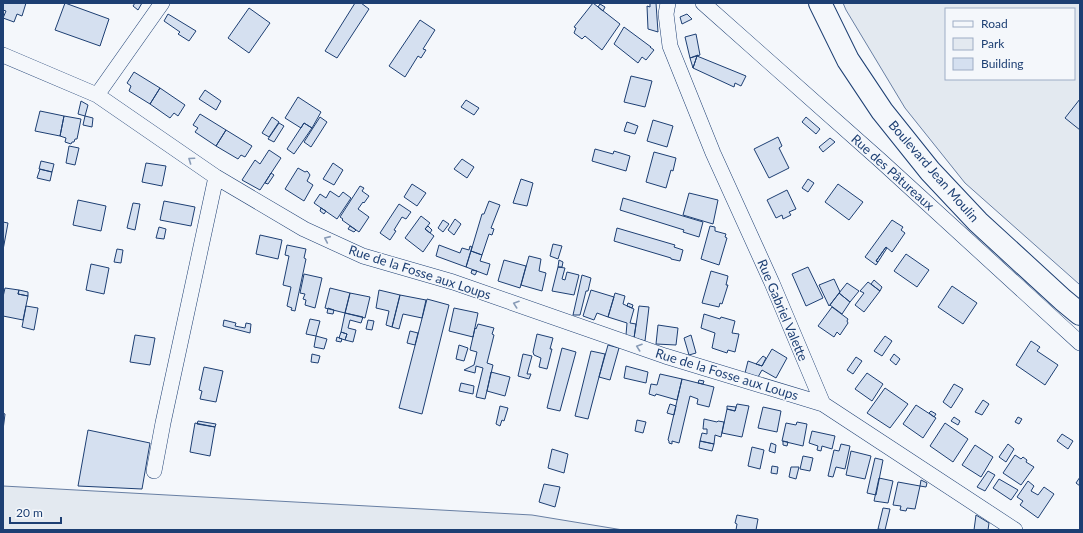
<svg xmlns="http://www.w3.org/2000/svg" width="1083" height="533" viewBox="0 0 1083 533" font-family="Lato,sans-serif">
  <rect width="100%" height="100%" fill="#f4f7fb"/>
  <path fill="#e3e9f0" stroke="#687fa3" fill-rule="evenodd" d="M 843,3 L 1080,3 L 1080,282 L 1079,284 L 965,183 L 905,108 L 846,10 ZM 946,9 L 1074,9 L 1074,79 L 946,79 Z
    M 3,486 L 532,515 L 623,530 L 3,530 Z"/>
  <path fill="#d5e0f0" stroke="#1d3f73" d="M 3,3 L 26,3 L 22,16 L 17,14 L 14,22 L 3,18 L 6,11 L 3,10 Z
    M 65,3 L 109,19 L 100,46 L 55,30 Z
    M 135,3 L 142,3 L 138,10 L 133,6 Z
    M 355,3 L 361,3 L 369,9 L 337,58 L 325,51 Z
    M 593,3 L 620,24 L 602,50 L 585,36 L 582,39 L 574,33 L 576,28 L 574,27 Z
    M 650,3 L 656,3 L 658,32 L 648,29 L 647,6 L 650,7 Z
    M 600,4 L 605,7 L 603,11 L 598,7 Z
    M 249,8 L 270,23 L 249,53 L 228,38 Z
    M 168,14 L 196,31 L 189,41 L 178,34 L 180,32 L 164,21 Z
    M 687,14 L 692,19 L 682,24 L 680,17 Z
    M 420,20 L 435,30 L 423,49 L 426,50 L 421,58 L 418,56 L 405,77 L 389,66 Z
    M 624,27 L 651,47 L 650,47 L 654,50 L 646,60 L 642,57 L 638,63 L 614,44 Z
    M 696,34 L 700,55 L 690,58 L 685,37 Z
    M 698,55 L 697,56 L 693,68 L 690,58 Z
    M 697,56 L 746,76 L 741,86 L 735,83 L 734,87 L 693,68 Z
    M 134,72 L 160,88 L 150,104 L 129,91 L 131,86 L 127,83 Z
    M 631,76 L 652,81 L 645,107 L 624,102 Z
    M 160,88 L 185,105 L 178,116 L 174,113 L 170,118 L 150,104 Z
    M 205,90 L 221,101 L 216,110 L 199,99 Z
    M 298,97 L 321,112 L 312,128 L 304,123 L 301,128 L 285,118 Z
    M 1080,99 L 1080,130 L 1065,118 Z
    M 466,100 L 479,108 L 474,115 L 461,107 Z
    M 81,101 L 88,105 L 85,116 L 78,114 Z
    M 40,111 L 64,116 L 60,136 L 35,131 Z
    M 200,114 L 226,130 L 216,146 L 195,132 L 198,128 L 193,125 Z
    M 64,116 L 81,119 L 77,139 L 75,139 L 74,142 L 72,142 L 71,144 L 65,142 L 66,138 L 60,136 Z
    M 85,116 L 93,118 L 92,127 L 83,125 Z
    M 272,117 L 279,122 L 269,137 L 262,133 Z
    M 320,117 L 327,122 L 311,147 L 304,142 Z
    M 806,117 L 820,129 L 816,134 L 802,122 Z
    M 653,120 L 673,126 L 667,147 L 647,141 Z
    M 627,122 L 638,126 L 635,134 L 624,131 Z
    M 279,123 L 284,126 L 274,142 L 268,139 Z
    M 304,123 L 312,128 L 294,154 L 287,149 Z
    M 226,130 L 252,146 L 245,157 L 241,155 L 238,159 L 216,146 Z
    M 778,137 L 782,146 L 779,148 L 789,168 L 769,178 L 754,149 Z
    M 830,138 L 835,142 L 823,152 L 819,147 Z
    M 69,146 L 79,148 L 75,165 L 66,163 Z
    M 595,149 L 613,154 L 614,151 L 630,156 L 626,171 L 592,161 Z
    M 269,150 L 281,158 L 260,190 L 242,180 L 255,160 L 260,164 Z
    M 654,152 L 676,158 L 673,171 L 671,170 L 666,188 L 646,182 Z
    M 462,159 L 474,167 L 467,178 L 454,169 Z
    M 41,161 L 54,164 L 52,172 L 39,169 Z
    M 146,163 L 166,166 L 162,186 L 142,182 Z
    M 333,163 L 343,170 L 334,185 L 323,179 Z
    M 298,168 L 305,172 L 307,171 L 308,172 L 310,175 L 307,181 L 313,185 L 304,201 L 285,189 Z
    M 40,169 L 52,172 L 50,181 L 37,178 Z
    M 271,173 L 274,175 L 268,184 L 265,183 Z
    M 521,179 L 533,183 L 527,206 L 513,203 Z
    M 808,179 L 814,183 L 808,192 L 802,188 Z
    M 412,184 L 426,193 L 417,206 L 404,197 Z
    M 838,184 L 863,202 L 849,220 L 825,202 Z
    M 360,186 L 364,188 L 362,191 L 369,196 L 364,203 L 363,202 L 358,209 L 369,217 L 359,232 L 342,220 L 343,219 L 340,217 Z
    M 787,190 L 796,209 L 789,212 L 791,215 L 783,219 L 782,215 L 776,218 L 767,200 Z
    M 330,191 L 339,197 L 343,192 L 351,198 L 337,219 L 314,203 L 320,194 L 326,198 Z
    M 689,193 L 718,200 L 713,224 L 683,215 Z
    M 623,198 L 703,222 L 699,237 L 683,232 L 684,230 L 620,210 Z
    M 78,200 L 106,206 L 101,231 L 73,225 Z
    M 164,201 L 195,207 L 191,226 L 160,220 Z
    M 489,201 L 500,205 L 491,228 L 494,229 L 492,235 L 489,234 L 482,255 L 471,251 L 482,214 L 484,214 Z
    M 133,203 L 140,204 L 135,230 L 127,228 Z
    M 399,204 L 411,212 L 406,219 L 402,217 L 394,230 L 396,231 L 390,240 L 380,233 Z
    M 321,208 L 326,211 L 324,214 L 320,211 Z
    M 421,216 L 430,223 L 425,229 L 434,236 L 423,252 L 405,238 Z
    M 455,219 L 461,224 L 454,235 L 448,230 Z
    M 443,220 L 449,224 L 443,232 L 438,228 Z
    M 892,220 L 903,227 L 901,230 L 905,233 L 892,252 L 886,247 L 876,261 L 878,262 L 876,265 L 865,257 Z
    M 3,222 L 8,223 L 3,250 Z
    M 350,226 L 356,230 L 354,232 L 348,229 Z
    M 428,226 L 432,230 L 430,233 L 425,229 Z
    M 710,226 L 715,227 L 715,231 L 726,234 L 725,237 L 727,238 L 719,265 L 701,259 Z
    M 159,227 L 166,229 L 164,239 L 156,238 Z
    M 617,228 L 675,245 L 674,247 L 683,250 L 680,261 L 671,259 L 671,258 L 614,241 Z
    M 260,235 L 282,240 L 278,259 L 256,254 Z
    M 553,244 L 562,246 L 558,259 L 550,256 Z
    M 287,245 L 306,249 L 304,258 L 306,259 L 295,311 L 291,310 L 292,308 L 287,306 L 291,287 L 283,285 L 289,256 L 285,255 Z
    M 439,245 L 460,253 L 462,248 L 469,250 L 470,246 L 472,247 L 466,267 L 436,256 Z
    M 886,247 L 887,248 L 878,262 L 876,261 Z
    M 117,249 L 123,250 L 121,263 L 114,262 Z
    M 471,251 L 482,255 L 480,261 L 490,264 L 487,275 L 466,267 Z
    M 906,254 L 929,270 L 917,287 L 894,271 Z
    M 529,256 L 541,259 L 539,271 L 546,273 L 542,291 L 521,285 Z
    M 504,260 L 526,266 L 520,288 L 498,281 Z
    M 559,260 L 563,262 L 562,267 L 558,267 Z
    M 91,264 L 109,268 L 104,294 L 86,290 Z
    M 558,267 L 565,268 L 562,279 L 565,280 L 567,272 L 579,275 L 574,295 L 552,291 Z
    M 808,267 L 823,298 L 806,306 L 792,274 Z
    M 472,270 L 477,271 L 475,275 L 471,273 Z
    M 711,271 L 728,276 L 726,285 L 728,285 L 722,304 L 720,303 L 719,307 L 702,303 Z
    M 304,274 L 322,278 L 315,308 L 305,305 L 306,300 L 303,299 L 305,294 L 300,293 Z
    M 582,275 L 591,278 L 588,291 L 586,291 L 580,315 L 573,315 Z
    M 834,279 L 840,292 L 829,306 L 819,285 Z
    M 874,280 L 882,287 L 880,291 L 871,284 Z
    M 868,282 L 880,291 L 864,312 L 855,305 L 864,293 L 860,291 Z
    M 847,283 L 859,291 L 850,302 L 839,293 Z
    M 952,286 L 977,303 L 963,324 L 938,307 Z
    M 5,288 L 19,290 L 18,294 L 28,296 L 23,320 L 3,316 L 3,297 Z
    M 330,288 L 350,293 L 345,313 L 325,308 Z
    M 19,290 L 28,292 L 28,296 L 18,294 Z
    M 379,290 L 400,295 L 392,327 L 386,325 L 389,311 L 376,308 Z
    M 591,290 L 614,297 L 608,317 L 597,313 L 594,320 L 583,316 Z
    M 350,293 L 370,297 L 365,318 L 345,313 Z
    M 615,293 L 625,296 L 623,304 L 634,309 L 630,323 L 636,324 L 634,338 L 626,335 L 627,323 L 608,317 Z
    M 839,293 L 850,302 L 842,314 L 830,305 Z
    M 400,295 L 426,300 L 422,318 L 403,314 L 399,329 L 392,327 Z
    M 427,299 L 449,305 L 422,414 L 399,408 Z
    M 628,303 L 633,305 L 632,308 L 627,306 Z
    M 26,306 L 38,308 L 34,330 L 22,327 Z
    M 639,306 L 649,307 L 645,341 L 634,338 Z
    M 832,307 L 848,319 L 847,321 L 848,323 L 840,335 L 837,332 L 834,337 L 818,326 Z
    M 328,308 L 334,310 L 333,314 L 327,313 Z
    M 454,308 L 478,313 L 473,337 L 449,331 Z
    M 345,313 L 363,317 L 361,323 L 350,320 L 348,328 L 356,330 L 353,342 L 345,340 L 347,334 L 341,332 Z
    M 704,314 L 720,319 L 721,317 L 735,321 L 732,333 L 739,334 L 735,352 L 728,350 L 727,353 L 712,348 L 715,333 L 701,328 Z
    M 310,319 L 320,321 L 316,336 L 306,334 Z
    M 224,320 L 236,323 L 235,326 L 245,328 L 246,323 L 251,324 L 250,333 L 223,326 Z
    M 368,320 L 374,321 L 372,330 L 366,329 Z
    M 478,324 L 494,328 L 492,334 L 494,335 L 487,363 L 493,365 L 485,399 L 476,397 L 483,368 L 476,366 L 475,373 L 464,370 L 474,365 L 477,352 L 470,350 L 475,328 L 476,329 Z
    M 658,325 L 678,328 L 676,345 L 656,344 Z
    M 410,331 L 418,333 L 415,345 L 407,343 Z
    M 341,332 L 347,334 L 345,340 L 339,338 Z
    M 537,334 L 553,338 L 550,349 L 552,349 L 547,369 L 539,367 L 541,358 L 534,355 L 533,352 Z
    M 135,335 L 155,338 L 150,365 L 130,362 Z
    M 691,335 L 696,353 L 689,355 L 684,338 Z
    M 316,336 L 327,339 L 324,349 L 314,347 Z
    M 885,336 L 892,341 L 882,356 L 874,351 Z
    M 337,337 L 342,339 L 341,342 L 336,341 Z
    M 1031,341 L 1040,347 L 1037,351 L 1058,365 L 1045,385 L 1016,365 Z
    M 459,345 L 468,348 L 464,361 L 456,359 Z
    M 608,345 L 619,348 L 610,380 L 599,377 Z
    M 562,348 L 576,352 L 560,411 L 547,408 Z
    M 772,349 L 787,358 L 776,378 L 762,370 L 758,377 L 745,373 L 748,361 L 762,366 Z
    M 591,351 L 605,354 L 588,419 L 575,416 Z
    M 312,354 L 320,356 L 318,363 L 311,362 Z
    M 523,354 L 532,356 L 527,374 L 531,374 L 529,379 L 518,376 Z
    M 894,354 L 900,359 L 896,365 L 890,360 Z
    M 763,356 L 766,358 L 762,366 L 756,364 Z
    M 856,357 L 862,361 L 853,374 L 847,370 Z
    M 626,366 L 648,372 L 646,383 L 624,378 Z
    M 204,367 L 223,371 L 216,402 L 200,399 L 202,391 L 199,390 Z
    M 491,372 L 510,377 L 505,396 L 487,391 Z
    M 867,373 L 883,384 L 872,401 L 855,389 Z
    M 660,374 L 682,379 L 677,400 L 656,394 L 655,396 L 649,394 L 651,384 L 657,385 Z
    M 682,379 L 714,387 L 709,407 L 697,404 L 698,399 L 690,396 L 679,443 L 672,441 L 672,444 L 669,443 L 669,441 L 668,440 Z
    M 699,380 L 704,381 L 703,384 L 698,383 Z
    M 461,383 L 474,386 L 473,394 L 459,391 Z
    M 954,384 L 963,389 L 951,408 L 943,402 Z
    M 885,388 L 908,404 L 890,428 L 867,413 Z
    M 983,400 L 989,404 L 982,415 L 975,412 Z
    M 670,404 L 676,406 L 674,415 L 667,413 Z
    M 737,404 L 749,406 L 742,437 L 722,433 L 727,409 L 735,411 Z
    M 916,405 L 936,418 L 923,438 L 903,424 Z
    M 500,406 L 508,408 L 504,421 L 502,420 L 500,426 L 496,424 Z
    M 727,406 L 736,407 L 735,411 L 727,409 Z
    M 763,407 L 781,411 L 777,432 L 758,428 Z
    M 931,411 L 936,414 L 934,417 L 929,413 Z
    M 3,413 L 5,414 L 3,430 Z
    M 954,417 L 960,421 L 958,425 L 951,421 Z
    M 1018,417 L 1022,419 L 1019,424 L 1015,422 Z
    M 704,419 L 717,422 L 718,421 L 724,422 L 721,437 L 715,435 L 714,444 L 700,441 L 702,433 L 707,434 L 707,429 L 703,429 Z
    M 637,420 L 646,422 L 643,433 L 635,431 Z
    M 198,421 L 216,424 L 215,427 L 197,424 Z
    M 797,422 L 807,424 L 803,446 L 782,441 L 786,423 L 796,425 Z
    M 195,423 L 215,427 L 210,456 L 190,452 Z
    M 945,423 L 968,439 L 953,462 L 930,446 Z
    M 88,430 L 150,443 L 142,489 L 78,486 Z
    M 812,431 L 835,436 L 832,449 L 822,446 L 821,451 L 817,450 L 818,446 L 809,443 Z
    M 1062,434 L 1073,441 L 1068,449 L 1057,441 Z
    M 700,441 L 714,444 L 712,451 L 699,448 Z
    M 783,441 L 788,442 L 787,446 L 783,445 Z
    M 771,443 L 776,445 L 775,453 L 769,451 Z
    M 841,444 L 850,446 L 845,469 L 836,467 L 833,477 L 828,476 L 834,450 L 839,451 Z
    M 1008,444 L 1014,449 L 1006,462 L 999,457 Z
    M 975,445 L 993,457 L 981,477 L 962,465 Z
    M 752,447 L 764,450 L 760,469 L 748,466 Z
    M 552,449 L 568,454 L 564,473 L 548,468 Z
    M 851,451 L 871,456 L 865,479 L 846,475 Z
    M 1015,455 L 1021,459 L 1023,457 L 1027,460 L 1026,462 L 1034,467 L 1021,485 L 1003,473 Z
    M 803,456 L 813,458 L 810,471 L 800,469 Z
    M 875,458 L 883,460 L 876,495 L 867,493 Z
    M 772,466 L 778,467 L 777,474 L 771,473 Z
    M 791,467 L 799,467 L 796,479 L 789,477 Z
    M 988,471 L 995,475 L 985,491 L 977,487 Z
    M 1080,477 L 1080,486 L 1076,483 Z
    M 879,478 L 893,481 L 888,503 L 874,501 Z
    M 999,479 L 1018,490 L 1011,500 L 993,488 Z
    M 921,480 L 927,483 L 926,487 L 920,486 Z
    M 1028,481 L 1034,486 L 1031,491 L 1038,495 L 1044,487 L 1054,494 L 1038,518 L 1020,505 L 1023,501 L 1017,497 Z
    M 898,482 L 920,486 L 915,509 L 907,508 L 906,511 L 900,510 L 901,506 L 893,505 Z
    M 544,484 L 560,487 L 555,507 L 539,502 Z
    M 883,508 L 890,509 L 885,530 L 878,529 Z
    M 737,515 L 758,519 L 756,530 L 736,530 L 737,524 L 735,523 Z
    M 976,515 L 989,523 L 988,530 L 974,530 Z"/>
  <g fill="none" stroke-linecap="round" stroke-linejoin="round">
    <defs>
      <path id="street" d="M 668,3 L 666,14 L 670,46 L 713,153 L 772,283 L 823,404 L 1015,530
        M 703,3 L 881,161 L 1080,343
        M 3,55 L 97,95 L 216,177 L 304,229 L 363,256 L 453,282 L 665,356 L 823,404
        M 97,95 L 162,3
        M 154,471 L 163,423 L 216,177"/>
      <path id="secondary" d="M 820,3 L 848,60 L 882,111 L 930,171 L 978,222 L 1063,300 L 1080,314"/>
    </defs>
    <use href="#street" stroke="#1d3f73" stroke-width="16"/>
    <use href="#secondary" stroke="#1d3f73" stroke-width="24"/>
    <use href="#street" stroke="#f4f7fb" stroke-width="15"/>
    <use href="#secondary" stroke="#f4f7fb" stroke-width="22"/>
  </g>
  <defs><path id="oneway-chevron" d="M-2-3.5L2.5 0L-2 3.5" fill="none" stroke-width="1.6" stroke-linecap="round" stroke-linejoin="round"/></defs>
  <g stroke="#889bb7">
    <use href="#oneway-chevron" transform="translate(191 160) rotate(-145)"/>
    <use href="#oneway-chevron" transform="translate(327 239) rotate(-156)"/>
    <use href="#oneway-chevron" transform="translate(516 304) rotate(-161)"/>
    <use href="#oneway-chevron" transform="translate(639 347) rotate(-161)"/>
  </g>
  <g text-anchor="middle" stroke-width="3" stroke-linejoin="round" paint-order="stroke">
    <g font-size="13" fill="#1d3f73" stroke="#f4f7fb">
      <text transform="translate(934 171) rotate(49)" y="5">Boulevard Jean Moulin</text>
      <text transform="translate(893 172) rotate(42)" y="5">Rue des Pâtureaux</text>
      <text transform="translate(420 272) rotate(18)" y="5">Rue de la Fosse aux Loups</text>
      <text transform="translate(783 310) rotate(67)" y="5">Rue Gabriel Valette</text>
      <text transform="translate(727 374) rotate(17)" y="5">Rue de la Fosse aux Loups</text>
    </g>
  </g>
  <rect width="1083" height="533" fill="none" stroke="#1d3f73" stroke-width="8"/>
  <rect x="945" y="8" width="130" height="72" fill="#f4f7fb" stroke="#9eadc5"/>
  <rect x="953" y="21" width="20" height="6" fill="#f4f7fb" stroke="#9eadc5"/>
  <text x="981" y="28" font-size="12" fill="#1d3f73">Road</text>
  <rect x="953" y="38" width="20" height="12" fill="#e3e9f0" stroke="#9eadc5"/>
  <text x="981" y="48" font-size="12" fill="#1d3f73">Park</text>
  <rect x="953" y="58" width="20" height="12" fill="#d5e0f0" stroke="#9eadc5"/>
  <text x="981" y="68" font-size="12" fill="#1d3f73">Building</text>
  <path d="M10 517v6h51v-6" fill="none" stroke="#1d3f73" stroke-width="2"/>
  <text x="16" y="517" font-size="12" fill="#1d3f73" stroke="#f4f7fb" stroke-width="3" paint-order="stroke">20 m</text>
</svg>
